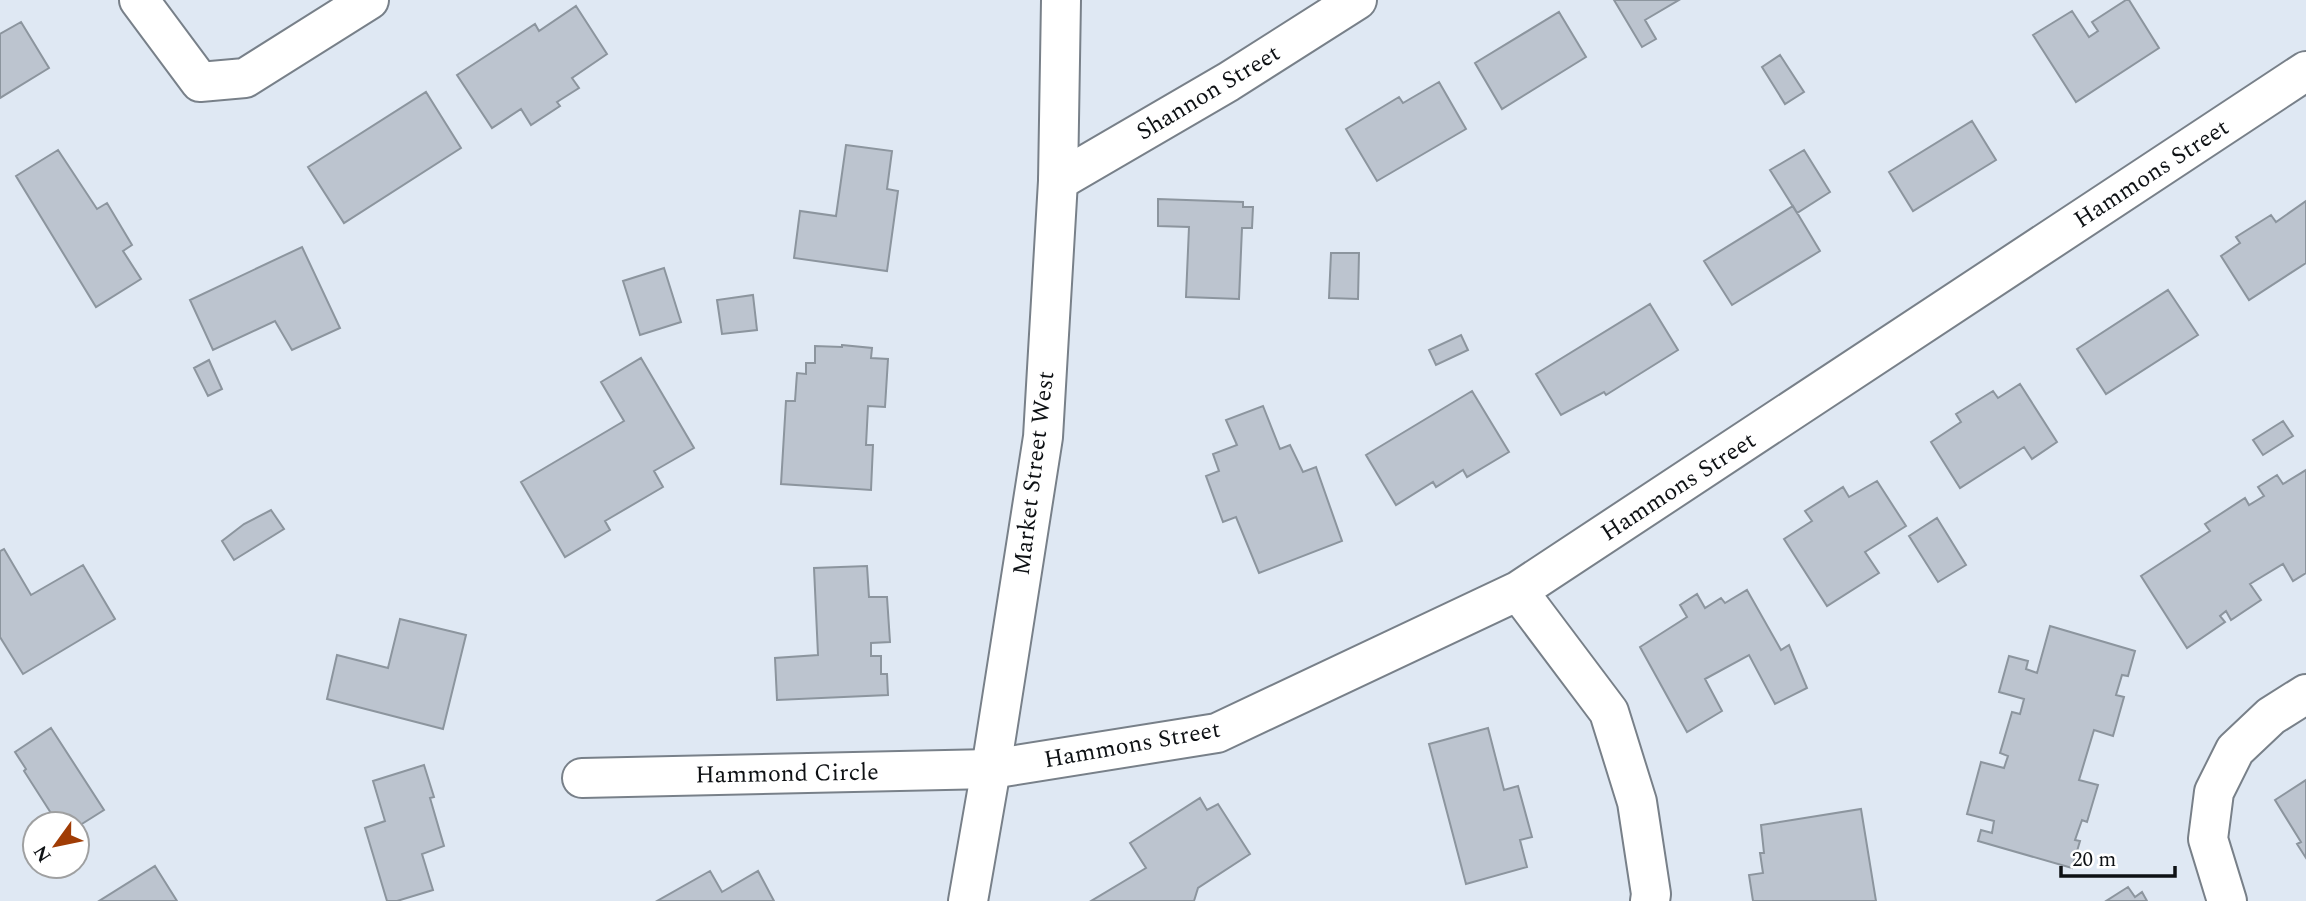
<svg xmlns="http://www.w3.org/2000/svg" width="2306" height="901" viewBox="0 0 2306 901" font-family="Spectral,serif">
  <rect width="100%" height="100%" fill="#dfe8f3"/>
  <path fill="#bcc4cf" stroke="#8c959e" stroke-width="2" d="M 1614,0 L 1679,0 L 1645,20 L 1656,39 L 1642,47 Z
    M 2126,0 L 2129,0 L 2159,48 L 2076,102 L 2033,35 L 2072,11 L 2089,37 L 2098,31 L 2092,22 Z
    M 576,6 L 607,54 L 572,78 L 579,88 L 557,102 L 560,106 L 531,125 L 521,109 L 492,128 L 457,75 L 535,24 L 539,31 Z
    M 1559,12 L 1586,57 L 1502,109 L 1475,63 Z
    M 21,22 L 49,68 L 0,98 L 0,34 Z
    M 1780,55 L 1804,92 L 1785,104 L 1762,67 Z
    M 1439,82 L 1466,129 L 1377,181 L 1346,129 L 1399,97 L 1403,103 Z
    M 426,92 L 461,148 L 344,223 L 308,167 Z
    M 1972,121 L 1996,160 L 1913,211 L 1889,172 Z
    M 846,145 L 892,151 L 887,189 L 898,191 L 887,271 L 794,258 L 800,211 L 836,216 Z
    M 58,150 L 97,209 L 107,203 L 132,245 L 123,251 L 141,279 L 96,307 L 16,176 Z
    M 1804,150 L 1830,192 L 1797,213 L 1770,170 Z
    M 1158,199 L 1243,202 L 1243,207 L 1253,207 L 1252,228 L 1242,228 L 1239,299 L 1186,297 L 1189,227 L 1158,226 Z
    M 2306,201 L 2306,263 L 2249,300 L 2221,256 L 2240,243 L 2236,237 L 2271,215 L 2276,222 Z
    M 1793,206 L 1820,251 L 1732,305 L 1704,261 Z
    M 302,247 L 340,328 L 292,350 L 275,321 L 213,350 L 190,300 Z
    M 1331,253 L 1359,253 L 1358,299 L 1329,298 Z
    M 664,268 L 681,322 L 640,335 L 623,281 Z
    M 2168,290 L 2198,335 L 2106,394 L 2077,349 Z
    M 753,295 L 757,330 L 722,334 L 717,300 Z
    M 1650,304 L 1678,350 L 1606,395 L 1604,392 L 1561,415 L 1536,374 Z
    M 1461,335 L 1468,350 L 1436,365 L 1429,350 Z
    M 842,345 L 872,348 L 871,358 L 888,359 L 885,407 L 868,406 L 866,445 L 873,445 L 871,490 L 781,484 L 786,401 L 795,401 L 797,373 L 806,374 L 806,363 L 815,363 L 815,346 L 842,347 Z
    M 641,358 L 694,448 L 654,471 L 663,487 L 605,521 L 610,530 L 565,557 L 521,482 L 624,421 L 601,382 Z
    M 209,360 L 222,389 L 208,396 L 194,368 Z
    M 2020,384 L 2057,442 L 2032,459 L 2024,447 L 1960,488 L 1931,442 L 1961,422 L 1956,414 L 1993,391 L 1998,398 Z
    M 1472,391 L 1509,452 L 1467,477 L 1463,470 L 1436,487 L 1433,482 L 1396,505 L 1366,455 Z
    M 1263,406 L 1280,449 L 1290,445 L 1303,472 L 1316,467 L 1342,541 L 1259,573 L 1236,517 L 1223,522 L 1206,476 L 1219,471 L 1213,454 L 1237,445 L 1226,420 Z
    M 2283,421 L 2293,436 L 2263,455 L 2253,440 Z
    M 2306,470 L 2306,573 L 2293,581 L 2283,564 L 2250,584 L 2261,600 L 2231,620 L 2226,611 L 2220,616 L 2225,622 L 2187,648 L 2141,576 L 2210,531 L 2205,524 L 2245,498 L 2249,505 L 2264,496 L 2258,487 L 2277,475 L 2283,484 Z
    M 1877,481 L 1906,526 L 1865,552 L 1879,573 L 1827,606 L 1784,539 L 1812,521 L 1805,511 L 1843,487 L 1849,497 Z
    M 271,510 L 284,529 L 234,560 L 222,541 L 244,524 Z
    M 1937,518 L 1966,565 L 1938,582 L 1909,536 Z
    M 4,549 L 31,595 L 83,565 L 115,619 L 23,674 L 0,637 L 0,551 Z
    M 867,566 L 869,597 L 887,597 L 890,642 L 871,643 L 871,656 L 881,656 L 881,674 L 887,674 L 888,695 L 777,700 L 775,658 L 818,655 L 814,568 Z
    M 1747,590 L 1781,650 L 1789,645 L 1807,688 L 1775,704 L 1749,655 L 1705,679 L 1722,711 L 1687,732 L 1640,647 L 1687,617 L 1680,605 L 1697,594 L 1705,608 L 1721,598 L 1725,603 Z
    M 400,619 L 466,635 L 443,729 L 327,699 L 337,655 L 388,668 Z
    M 2050,626 L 2135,651 L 2128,676 L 2122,675 L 2116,695 L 2124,697 L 2113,736 L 2094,730 L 2079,780 L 2098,785 L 2087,822 L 2082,820 L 2075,840 L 2080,841 L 2072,868 L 1978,841 L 1981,830 L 1992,833 L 1994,821 L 1967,814 L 1981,762 L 2004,768 L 2008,756 L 2000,753 L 2012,712 L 2020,714 L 2024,699 L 1999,692 L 2009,656 L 2028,661 L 2026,669 L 2037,673 Z
    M 51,728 L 104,810 L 77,827 L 77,824 L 58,824 L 24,771 L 26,769 L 15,752 Z
    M 1488,728 L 1504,790 L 1518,786 L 1532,837 L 1520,840 L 1527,867 L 1466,884 L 1429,744 Z
    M 424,765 L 434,797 L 430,798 L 444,846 L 422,854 L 433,890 L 397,901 L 387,901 L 365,828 L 385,821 L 373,781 Z
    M 2306,780 L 2306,858 L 2297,844 L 2301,842 L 2275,800 Z
    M 1200,798 L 1207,810 L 1218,804 L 1250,854 L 1198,888 L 1194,901 L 1091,901 L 1146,868 L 1130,843 Z
    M 1861,809 L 1876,901 L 1753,901 L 1749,875 L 1763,873 L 1760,853 L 1764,853 L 1761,825 Z
    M 155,866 L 177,901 L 99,901 Z
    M 710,871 L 722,892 L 758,871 L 774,901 L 657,901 Z
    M 2128,887 L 2135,897 L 2142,892 L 2147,901 L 2106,901 Z"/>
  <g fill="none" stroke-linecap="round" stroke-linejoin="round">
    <defs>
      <path id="minor" d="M 139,0 L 200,82 L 245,78 L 369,0
        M 1058,181 L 1228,82 L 1357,0
        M 1518,591 L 1609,712 L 1637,802 L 1651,894 L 1650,901
        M 582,778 L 991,769 L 1217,733 L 1518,591 L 2306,71
        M 2227,901 L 2208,839 L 2214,792 L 2235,750 L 2271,716 L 2306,694"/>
      <path id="secondary" d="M 968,901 L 991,769 L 1043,437 L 1058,181 L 1061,0"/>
    </defs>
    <use href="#minor" stroke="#788089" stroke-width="42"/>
    <use href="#secondary" stroke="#788089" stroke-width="42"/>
    <use href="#minor" stroke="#fff" stroke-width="38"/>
    <use href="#secondary" stroke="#fff" stroke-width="38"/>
  </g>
  <g text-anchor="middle" stroke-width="5" stroke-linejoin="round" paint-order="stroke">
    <g font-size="24" fill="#0e1114" stroke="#fff">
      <text transform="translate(1208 92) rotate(-31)" y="8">Shannon Street</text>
      <text transform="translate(2151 173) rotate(-33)" y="8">Hammons Street</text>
      <text transform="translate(1033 473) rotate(-83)" y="8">Market Street West</text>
      <text transform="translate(1678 486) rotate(-33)" y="8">Hammons Street</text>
      <text transform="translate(1132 744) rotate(-10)" y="8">Hammons Street</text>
      <text transform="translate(787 773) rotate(-1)" y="8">Hammond Circle</text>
    </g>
  </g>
  <g transform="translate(56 845) rotate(237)"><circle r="33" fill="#ffffff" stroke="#9fa0a1" stroke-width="2"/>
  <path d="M0-5L12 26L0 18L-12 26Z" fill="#a03c05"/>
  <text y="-10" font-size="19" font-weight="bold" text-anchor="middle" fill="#0e1114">N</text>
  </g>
  <path d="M2061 866v10h114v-10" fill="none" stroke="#0e1114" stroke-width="3.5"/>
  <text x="2072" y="866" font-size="21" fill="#0e1114" stroke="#ffffff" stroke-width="5" paint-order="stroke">20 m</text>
</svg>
